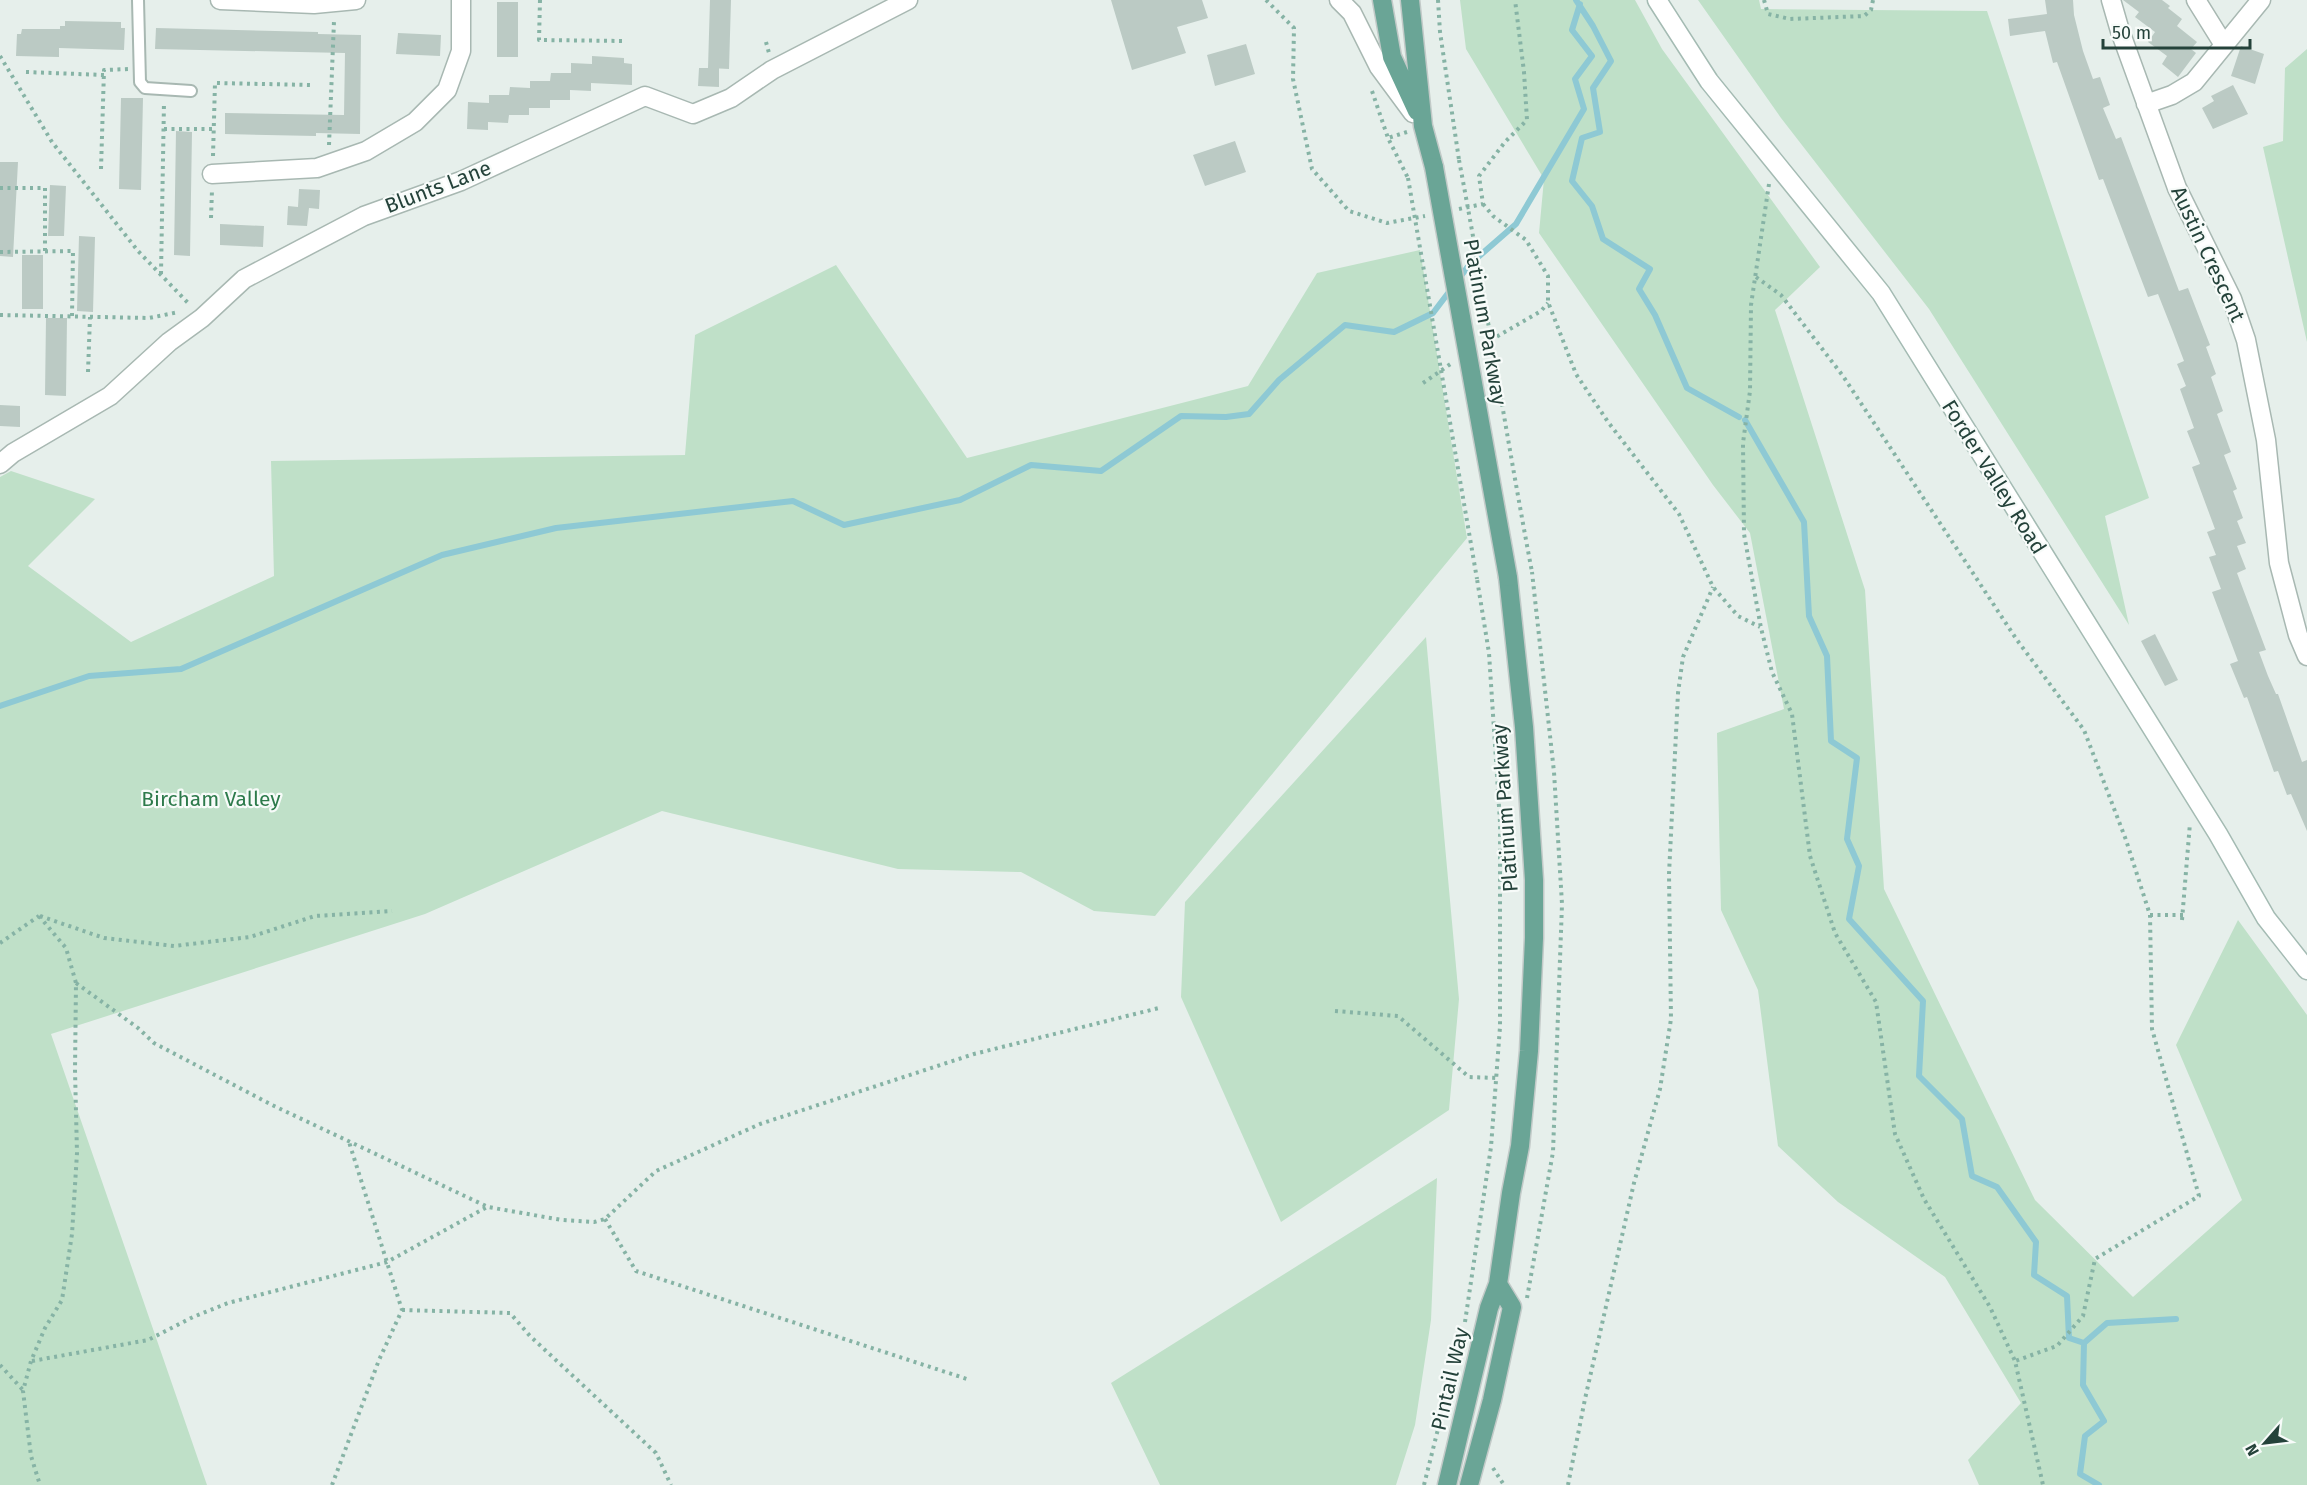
<svg xmlns="http://www.w3.org/2000/svg" width="2307" height="1485" viewBox="0 0 2307 1485" font-family="'Fira Sans',sans-serif">
  <rect width="100%" height="100%" fill="#e6efeb"/>
  <path fill="#bfe0c8" d="M 1460,0 L 1635,0 L 1662,49 L 1820,267 L 1775,310 L 1865,590 L 1884,889 L 2035,1200 L 2133,1297 L 2242,1200 L 2176,1045 L 2238,920 L 2307,1015 L 2307,1485 L 1979,1485 L 1968,1460 L 2021,1403 L 1945,1277 L 1838,1202 L 1778,1146 L 1758,990 L 1721,910 L 1717,733 L 1784,709 L 1750,533 L 1713,485 L 1539,233 L 1544,179 L 1466,49 Z
    M 1698,0 L 1759,0 L 1761,9 L 1987,11 L 2149,498 L 2105,516 L 2129,625 L 1929,309 L 1781,118 Z
    M 2307,49 L 2307,342 L 2263,147 L 2283,141 L 2285,68 Z
    M 1420,250 L 1467,538 L 1155,916 L 1094,911 L 1021,872 L 898,869 L 662,811 L 425,914 L 51,1034 L 207,1485 L 0,1485 L 0,477 L 11,471 L 95,499 L 28,566 L 131,642 L 274,576 L 271,461 L 685,455 L 695,335 L 836,265 L 967,458 L 1248,386 L 1317,273 Z
    M 1426,637 L 1459,999 L 1449,1110 L 1281,1222 L 1181,997 L 1185,902 Z
    M 1437,1178 L 1431,1320 L 1415,1425 L 1396,1485 L 1160,1485 L 1111,1383 Z"/>
  <g fill="none" stroke-linecap="round" stroke-linejoin="round">
    <path stroke="#8ec9d4" stroke-width="6" d="M 1576,0 L 1593,26 L 1611,61 L 1593,88 L 1600,132 L 1582,138 L 1572,181 L 1592,206 L 1603,239 L 1650,269 L 1639,289 L 1655,315 L 1687,388 L 1739,417
      M 1458,280 L 1469,265 L 1516,224 L 1584,109 L 1575,79 L 1592,56 L 1572,30 L 1580,4
      M 1745,420 L 1804,522 L 1809,616 L 1827,656 L 1831,741 L 1857,758 L 1847,839 L 1859,866 L 1849,919 L 1923,1001 L 1919,1076 L 1962,1119 L 1972,1176 L 1997,1187 L 2036,1242 L 2034,1275 L 2067,1296 L 2069,1338 L 2084,1343 L 2083,1385 L 2104,1421 L 2085,1436 L 2080,1474 L 2099,1485
      M 0,706 L 89,676 L 181,669 L 442,555 L 556,528 L 793,501 L 844,525 L 960,500 L 1031,465 L 1101,471 L 1181,416 L 1226,417 L 1249,414 L 1279,380 L 1345,325 L 1394,332 L 1433,313 L 1452,288
      M 2084,1343 L 2107,1323 L 2176,1319"/>
  </g>
  <path fill="#bbcac4" d="M 710,0 L 731,0 L 729,69 L 710,68 L 719,68 L 719,87 L 698,86 L 699,68 L 708,68 Z
    M 1111,0 L 1202,0 L 1208,18 L 1177,27 L 1186,53 L 1132,70 Z
    M 2045,0 L 2073,0 L 2074,15 L 2083,51 L 2093,79 L 2100,77 L 2110,105 L 2103,108 L 2116,139 L 2121,137 L 2179,291 L 2188,288 L 2210,345 L 2206,347 L 2216,374 L 2211,377 L 2223,411 L 2217,414 L 2231,452 L 2224,455 L 2237,489 L 2233,491 L 2243,518 L 2237,521 L 2246,543 L 2237,546 L 2246,569 L 2237,573 L 2266,650 L 2259,652 L 2268,676 L 2276,694 L 2278,694 L 2302,762 L 2307,760 L 2307,831 L 2291,794 L 2287,795 L 2278,771 L 2274,772 L 2247,697 L 2244,698 L 2230,664 L 2238,661 L 2212,592 L 2221,589 L 2209,557 L 2216,555 L 2207,532 L 2215,529 L 2192,467 L 2200,464 L 2187,431 L 2194,428 L 2180,389 L 2186,386 L 2177,364 L 2184,361 L 2173,332 L 2158,294 L 2148,297 L 2103,179 L 2099,180 L 2057,62 L 2053,63 L 2045,31 L 2010,36 L 2008,19 L 2047,14 Z
    M 2123,0 L 2162,0 L 2170,6 L 2168,8 L 2182,19 L 2177,26 L 2197,42 L 2191,49 L 2196,53 L 2178,77 L 2162,64 L 2167,56 L 2148,42 L 2155,32 L 2135,17 L 2139,12 Z
    M 497,2 L 518,2 L 518,57 L 497,57 Z
    M 65,21 L 121,22 L 121,28 L 125,28 L 124,50 L 59,48 L 59,57 L 16,56 L 17,34 L 21,34 L 22,29 L 60,29 L 60,26 L 65,26 Z
    M 156,28 L 318,32 L 318,34 L 361,35 L 360,134 L 316,133 L 316,136 L 225,134 L 225,113 L 344,115 L 345,53 L 155,49 Z
    M 398,33 L 441,35 L 440,56 L 396,54 Z
    M 1246,44 L 1255,74 L 1215,86 L 1207,55 Z
    M 2241,46 L 2264,54 L 2255,84 L 2231,76 Z
    M 592,56 L 624,58 L 624,63 L 632,64 L 632,85 L 591,83 L 591,91 L 570,90 L 570,100 L 550,100 L 550,108 L 529,108 L 529,115 L 509,115 L 508,123 L 488,122 L 488,130 L 467,129 L 468,102 L 489,103 L 489,95 L 509,95 L 510,87 L 530,88 L 530,81 L 550,81 L 551,73 L 571,73 L 571,63 L 592,64 Z
    M 2233,85 L 2248,114 L 2213,129 L 2202,108 L 2214,101 L 2211,96 Z
    M 121,98 L 143,98 L 141,190 L 119,189 Z
    M 176,131 L 192,132 L 190,256 L 174,255 Z
    M 1235,141 L 1246,172 L 1205,186 L 1193,155 Z
    M 0,162 L 18,162 L 13,257 L 0,256 Z
    M 50,185 L 66,186 L 64,236 L 48,236 Z
    M 299,189 L 320,190 L 319,209 L 309,208 L 307,226 L 287,225 L 288,206 L 298,207 Z
    M 220,224 L 264,226 L 263,247 L 220,245 Z
    M 79,236 L 95,237 L 93,312 L 77,311 Z
    M 22,255 L 43,255 L 43,309 L 22,309 Z
    M 46,318 L 67,318 L 66,396 L 45,395 Z
    M 0,405 L 20,406 L 20,427 L 0,426 Z
    M 2155,634 L 2178,680 L 2165,686 L 2141,641 Z"/>
  <g fill="none" stroke-linecap="round" stroke-linejoin="round">
    <defs>
      <path id="service" d="M 138,0 L 140,82 L 145,88 L 191,91"/>
      <path id="minor" d="M 220,0 L 314,4 L 356,0
        M 1339,0 L 1352,13 L 1379,67 L 1413,113
        M 2111,0 L 2120,31 L 2177,188 L 2232,299 L 2246,340 L 2266,440 L 2279,563 L 2298,635 L 2307,656
        M 2196,0 L 2224,45
        M 2146,104 L 2172,95 L 2194,82 L 2261,0
        M 212,174 L 317,168 L 366,151 L 415,122 L 447,90 L 461,51 L 461,0
        M 0,464 L 13,453 L 110,396 L 169,342 L 202,318 L 244,279 L 364,216 L 461,181 L 645,96 L 693,114 L 731,98 L 772,70 L 908,0"/>
      <path id="secondary" d="M 1657,0 L 1709,81 L 1881,293 L 2218,834 L 2266,918 L 2307,970"/>
      <path id="primary" d="M 1382,0 L 1392,57 L 1417,111
        M 1410,0 L 1423,126 L 1434,167
        M 1447,1485 L 1489,1308 L 1498,1284 L 1511,1193 L 1520,1146 L 1529,1051 L 1534,938 L 1534,880 L 1524,727 L 1508,577
        M 1469,1485 L 1492,1400 L 1512,1307 L 1498,1284"/>
    </defs>
    <use href="#service" stroke="#a8b8b2" stroke-width="14"/>
    <use href="#minor" stroke="#a8b8b2" stroke-width="21"/>
    <use href="#secondary" stroke="#a4bbb3" stroke-width="21"/>
    <use href="#primary" stroke="#c2cac8" stroke-width="21"/>
    <path stroke="#86b3a5" stroke-width="4" stroke-dasharray="3 4.5" stroke-linecap="butt" d="M 540,0 L 539,40 L 625,41
      M 1266,0 L 1294,28 L 1293,79 L 1312,169 L 1349,211 L 1387,223 L 1425,216
      M 1438,0 L 1440,32 L 1459,160
      M 1764,0 L 1768,14 L 1790,19 L 1864,16 L 1871,10 L 1873,0
      M 766,42 L 769,53
      M 0,56 L 52,142 L 138,251 L 190,305
      M 26,72 L 104,75
      M 1372,91 L 1388,138
      M 164,129 L 214,129
      M 1407,132 L 1388,138 L 1408,178
      M 329,145 L 334,21
      M 213,156 L 215,83 L 312,85
      M 101,169 L 104,70 L 128,69
      M 1769,184 L 1751,305 L 1750,391 L 1743,443 L 1744,534 L 1761,628 L 1772,672 L 1792,714 L 1810,856 L 1835,933 L 1876,1002 L 1895,1134 L 1924,1199 L 1990,1307 L 2015,1361 L 2043,1485
      M 0,188 L 45,188 L 45,251
      M 1483,204 L 1493,216 L 1526,240 L 1548,276 L 1548,302 L 1576,374 L 1608,422 L 1679,514 L 1713,587 L 1738,616 L 1760,627
      M 1459,209 L 1483,204 L 1479,176 L 1505,142 L 1527,120 L 1524,72 L 1515,0
      M 211,218 L 212,190
      M 0,252 L 73,251 L 72,316
      M 161,274 L 164,102
      M 1756,277 L 1781,295 L 1843,376 L 2017,640 L 2084,730 L 2126,840 L 2150,915 L 2152,1029 L 2199,1196 L 2095,1259 L 2083,1316 L 2057,1346 L 2015,1361
      M 0,315 L 149,318 L 179,312
      M 1484,344 L 1541,311 L 1548,303
      M 88,372 L 90,317
      M 1423,383 L 1452,363
      M 2150,915 L 2183,915
      M 39,916 L 66,948 L 76,983 L 75,1070 L 77,1153 L 72,1234 L 62,1300 L 45,1328 L 31,1361 L 23,1391 L 31,1456 L 40,1485
      M 40,916 L 104,938 L 174,946 L 250,937 L 315,916 L 392,911
      M 2182,920 L 2190,823
      M 0,943 L 39,916
      M 76,983 L 138,1028 L 154,1043 L 272,1105 L 488,1207 L 562,1220 L 594,1222 L 605,1219 L 656,1171 L 760,1124 L 974,1054 L 1159,1008
      M 1335,1011 L 1398,1016 L 1469,1077 L 1496,1078
      M 605,1219 L 636,1271 L 967,1379
      M 1527,1298 L 1553,1152 L 1562,904 L 1554,772 L 1532,572
      M 402,1310 L 510,1313 L 530,1336 L 656,1453 L 671,1485
      M 1465,1322 L 1491,1147 L 1500,1027 L 1500,822 L 1489,653 L 1477,579
      M 32,1361 L 148,1340 L 193,1317 L 228,1303 L 387,1262 L 487,1207
      M 0,1365 L 23,1390
      M 1493,1468 L 1504,1485
      M 332,1485 L 379,1360 L 402,1310 L 349,1142
      M 1424,1485 L 1452,1373
      M 1568,1485 L 1585,1399 L 1634,1183 L 1660,1089 L 1671,1019 L 1669,874 L 1678,693 L 1683,657 L 1713,587"/>
    <use href="#service" stroke="#fff" stroke-width="10"/>
    <use href="#minor" stroke="#fff" stroke-width="18"/>
    <use href="#secondary" stroke="#fff" stroke-width="18"/>
    <use href="#primary" stroke="#6aa596" stroke-width="18"/>
    <defs>
      <path id="primary-bridge" d="M 1434,167 L 1508,577"/>
    </defs>
    <use href="#primary-bridge" stroke="#c2cac8" stroke-width="21" stroke-linecap="butt"/>
    <path stroke="#86b3a5" stroke-width="4" stroke-dasharray="3 4.5" stroke-linecap="butt" d="M 1459,160 C 1485,297 1506,435 1532,572
      M 1408,178 L 1477,579"/>
    <use href="#primary-bridge" stroke="#6aa596" stroke-width="18"/>
  </g>
  <g text-anchor="middle" stroke-width="4.5" stroke-linejoin="round" paint-order="stroke">
    <g font-size="21" fill="#24423a" stroke="#f7fbf9">
      <text transform="translate(438 187) rotate(-21)" y="7">Blunts Lane</text>
      <text transform="translate(2208 254) rotate(65)" y="7">Austin Crescent</text>
      <text transform="translate(1485 322) rotate(80)" y="7">Platinum Parkway</text>
      <text transform="translate(1994 477) rotate(58)" y="7">Forder Valley Road</text>
      <text transform="translate(1505 808) rotate(-94)" y="7">Platinum Parkway</text>
      <text transform="translate(1450 1379) rotate(-77)" y="7">Pintail Way</text>
    </g>
    <g font-size="21" fill="#2d7a4b" stroke="#f7fbf9">
      <text x="211" y="806">Bircham Valley</text>
    </g>
  </g>
  <g transform="translate(2265 1443) rotate(242)" stroke="#f7fbf9" stroke-width="4.5" paint-order="stroke">
  <path d="M0-4.5L10 22L0 15L-10 22Z" fill="#24423a"/>
  <text y="-9" font-size="16" font-weight="bold" text-anchor="middle" fill="#24423a">N</text>
  </g>
  <path d="M2103 39v9h147v-9" fill="none" stroke="#24423a" stroke-width="3"/>
  <text x="2112" y="39" font-size="18" fill="#24423a" stroke="#f7fbf9" stroke-width="4.5" paint-order="stroke">50 m</text>
</svg>
